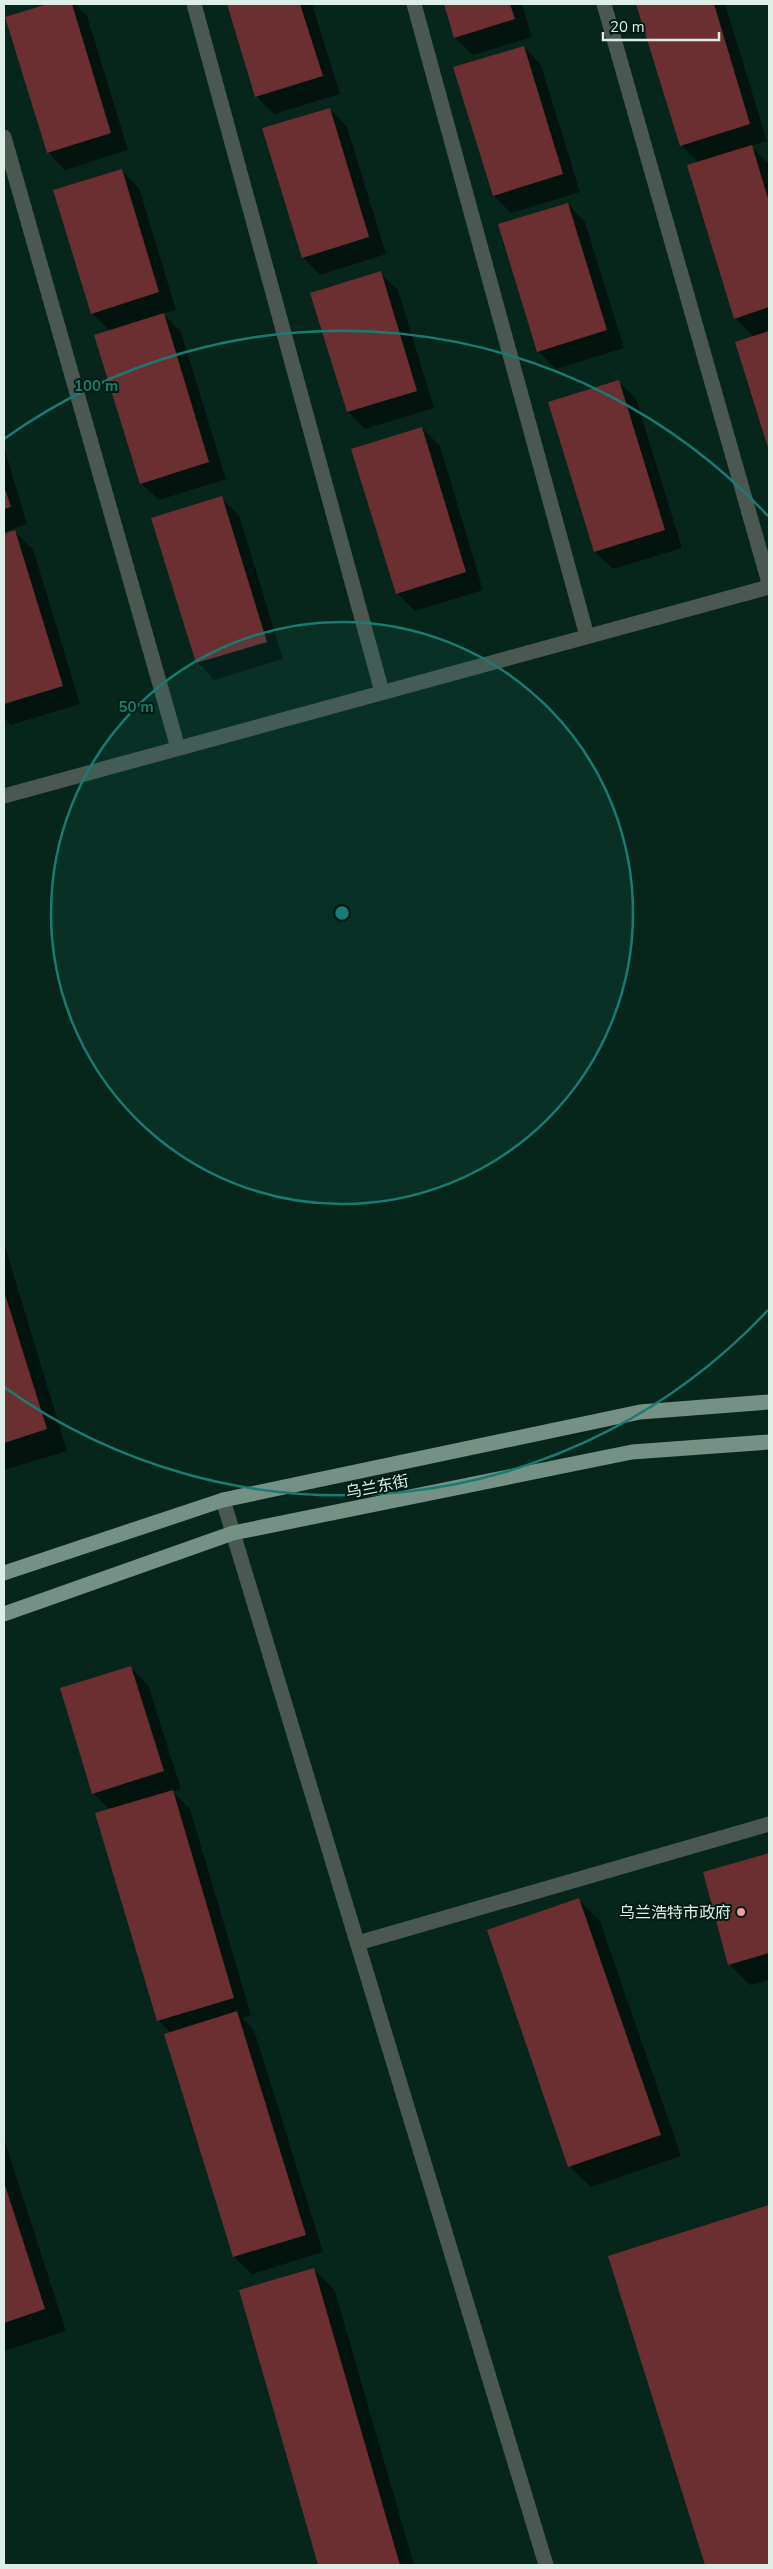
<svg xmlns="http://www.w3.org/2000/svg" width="773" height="2569" viewBox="0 0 773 2569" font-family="'Nunito Sans','Noto Sans SC',sans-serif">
  <rect width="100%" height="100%" fill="#06261b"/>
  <path fill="#0007" d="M 52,4 L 75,4 L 87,16 L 128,150 L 65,170 L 48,152 L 7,18 Z
    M 228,4 L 312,4 L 340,94 L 274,114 L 256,96 Z
    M 445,4 L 522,4 L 532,37 L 473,55 L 455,38 Z
    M 637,4 L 725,4 L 767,141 L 751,146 L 769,164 L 769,330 L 765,332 L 766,334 L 769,333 L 769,449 L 737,343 L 754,337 L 735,318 L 699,163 L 681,145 Z
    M 524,47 L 541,65 L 580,192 L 511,213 L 494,196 Z
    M 330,109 L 347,127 L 386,254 L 320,275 L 303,257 Z
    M 121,170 L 139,188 L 176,310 L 163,314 L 181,332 L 226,479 L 159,500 L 141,483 L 110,331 L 92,313 Z
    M 568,204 L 585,222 L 624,348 L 556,369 L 538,351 Z
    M 380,273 L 398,290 L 434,408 L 365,429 L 348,412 Z
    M 619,382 L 636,399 L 682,548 L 613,569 L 595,552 Z
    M 422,428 L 440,446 L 483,590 L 415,611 L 397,593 Z
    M 4,447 L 27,524 L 4,532 Z
    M 221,498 L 239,515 L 283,659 L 214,680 L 197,662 Z
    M 15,532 L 33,549 L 80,704 L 11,725 L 4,718 L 4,535 Z
    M 4,1243 L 67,1451 L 4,1470 Z
    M 130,1667 L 148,1685 L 181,1789 L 173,1792 L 190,1809 L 251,2015 L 242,2018 L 254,2030 L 323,2252 L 252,2274 L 234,2257 L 165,2035 L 171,2033 L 158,2020 L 110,1810 L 93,1793 Z
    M 769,1854 L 769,1980 L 750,1985 L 729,1964 L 704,1873 Z
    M 579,1900 L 600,1921 L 681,2156 L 591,2187 L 569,2166 Z
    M 4,2139 L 66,2331 L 4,2351 Z
    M 769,2206 L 769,2565 L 706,2565 L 609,2257 Z
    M 314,2269 L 335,2291 L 414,2565 L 319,2565 L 240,2291 Z"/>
  <path fill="#6b2f31" d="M 48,4 L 72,4 L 111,133 L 47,153 L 5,17 Z
    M 227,4 L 300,4 L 323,76 L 255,97 Z
    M 444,4 L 510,4 L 515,19 L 454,38 Z
    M 636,4 L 714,4 L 750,124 L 680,146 Z
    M 524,46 L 563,174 L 493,196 L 453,67 Z
    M 330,108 L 369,237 L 302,258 L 262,128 Z
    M 752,145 L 769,202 L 769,307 L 734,319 L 687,165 Z
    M 122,169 L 159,292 L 91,314 L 53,190 Z
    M 568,203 L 607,330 L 537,352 L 498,224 Z
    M 381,271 L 417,391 L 347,412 L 310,293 Z
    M 164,313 L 209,462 L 140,484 L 94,335 Z
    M 769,331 L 769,451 L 735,342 Z
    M 619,380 L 665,530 L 594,552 L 548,402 Z
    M 422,427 L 466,572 L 396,594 L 351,449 Z
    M 4,486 L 11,507 L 4,509 Z
    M 222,496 L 267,642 L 196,663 L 151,518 Z
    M 15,530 L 63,686 L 4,704 L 4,534 Z
    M 4,1291 L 47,1429 L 4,1443 Z
    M 131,1666 L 164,1771 L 92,1794 L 60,1688 Z
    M 173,1790 L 234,1998 L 157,2021 L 95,1813 Z
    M 769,1853 L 769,1953 L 728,1965 L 703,1872 Z
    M 579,1898 L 661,2135 L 568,2167 L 487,1930 Z
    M 237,2011 L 306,2235 L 233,2257 L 164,2034 Z
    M 4,2182 L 45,2309 L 4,2323 Z
    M 769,2205 L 769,2565 L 705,2565 L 608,2256 Z
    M 314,2268 L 400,2565 L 318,2565 L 239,2290 Z"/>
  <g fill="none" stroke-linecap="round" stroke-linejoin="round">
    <path stroke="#4b5852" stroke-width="15" d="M 194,4 L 382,692
      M 414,4 L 587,636
      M 604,4 L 769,583
      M 4,137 L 178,748
      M 4,796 L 769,587
      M 223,1500 L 546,2565
      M 358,1943 L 769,1824"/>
    <path stroke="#759185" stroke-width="15" d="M 4,1573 L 223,1500 L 640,1412 L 769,1402
      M 4,1614 L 233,1533 L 632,1452 L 769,1442"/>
  </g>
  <circle cx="342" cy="913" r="291" fill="#197c74" fill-opacity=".12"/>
  <g fill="none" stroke="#197c74" stroke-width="2.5">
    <circle cx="342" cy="913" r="291"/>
    <path d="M768 1310A582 582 0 0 1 4 1387M4 439A582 582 0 0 1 768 516"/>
  </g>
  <circle fill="#f59b9c" stroke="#001c12" stroke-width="2" cx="741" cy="1912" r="5"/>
  <g text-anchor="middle" stroke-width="4" stroke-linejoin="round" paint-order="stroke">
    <g font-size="16" fill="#dceee6" stroke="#001c12">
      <text transform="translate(377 1486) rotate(-11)" y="6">乌兰东街</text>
    </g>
    <g font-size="16" fill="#dceee6" stroke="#001c12" text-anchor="end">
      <text x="731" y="1918">乌兰浩特市政府</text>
    </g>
  </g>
  <circle cx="342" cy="913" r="8" fill="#197c74" stroke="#001c12" stroke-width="2.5"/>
  <g font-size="15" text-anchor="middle" font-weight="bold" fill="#197c74" stroke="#001c12" stroke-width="4" stroke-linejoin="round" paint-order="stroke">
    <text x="96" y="391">100 m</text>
    <text x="136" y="712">50 m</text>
  </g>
  <rect width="773" height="2569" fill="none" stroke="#dceee6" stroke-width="10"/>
  <path d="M603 32v8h116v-8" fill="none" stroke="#dceee6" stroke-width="2.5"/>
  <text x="610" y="32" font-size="15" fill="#dceee6" stroke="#001c12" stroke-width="4" paint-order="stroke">20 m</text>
</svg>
